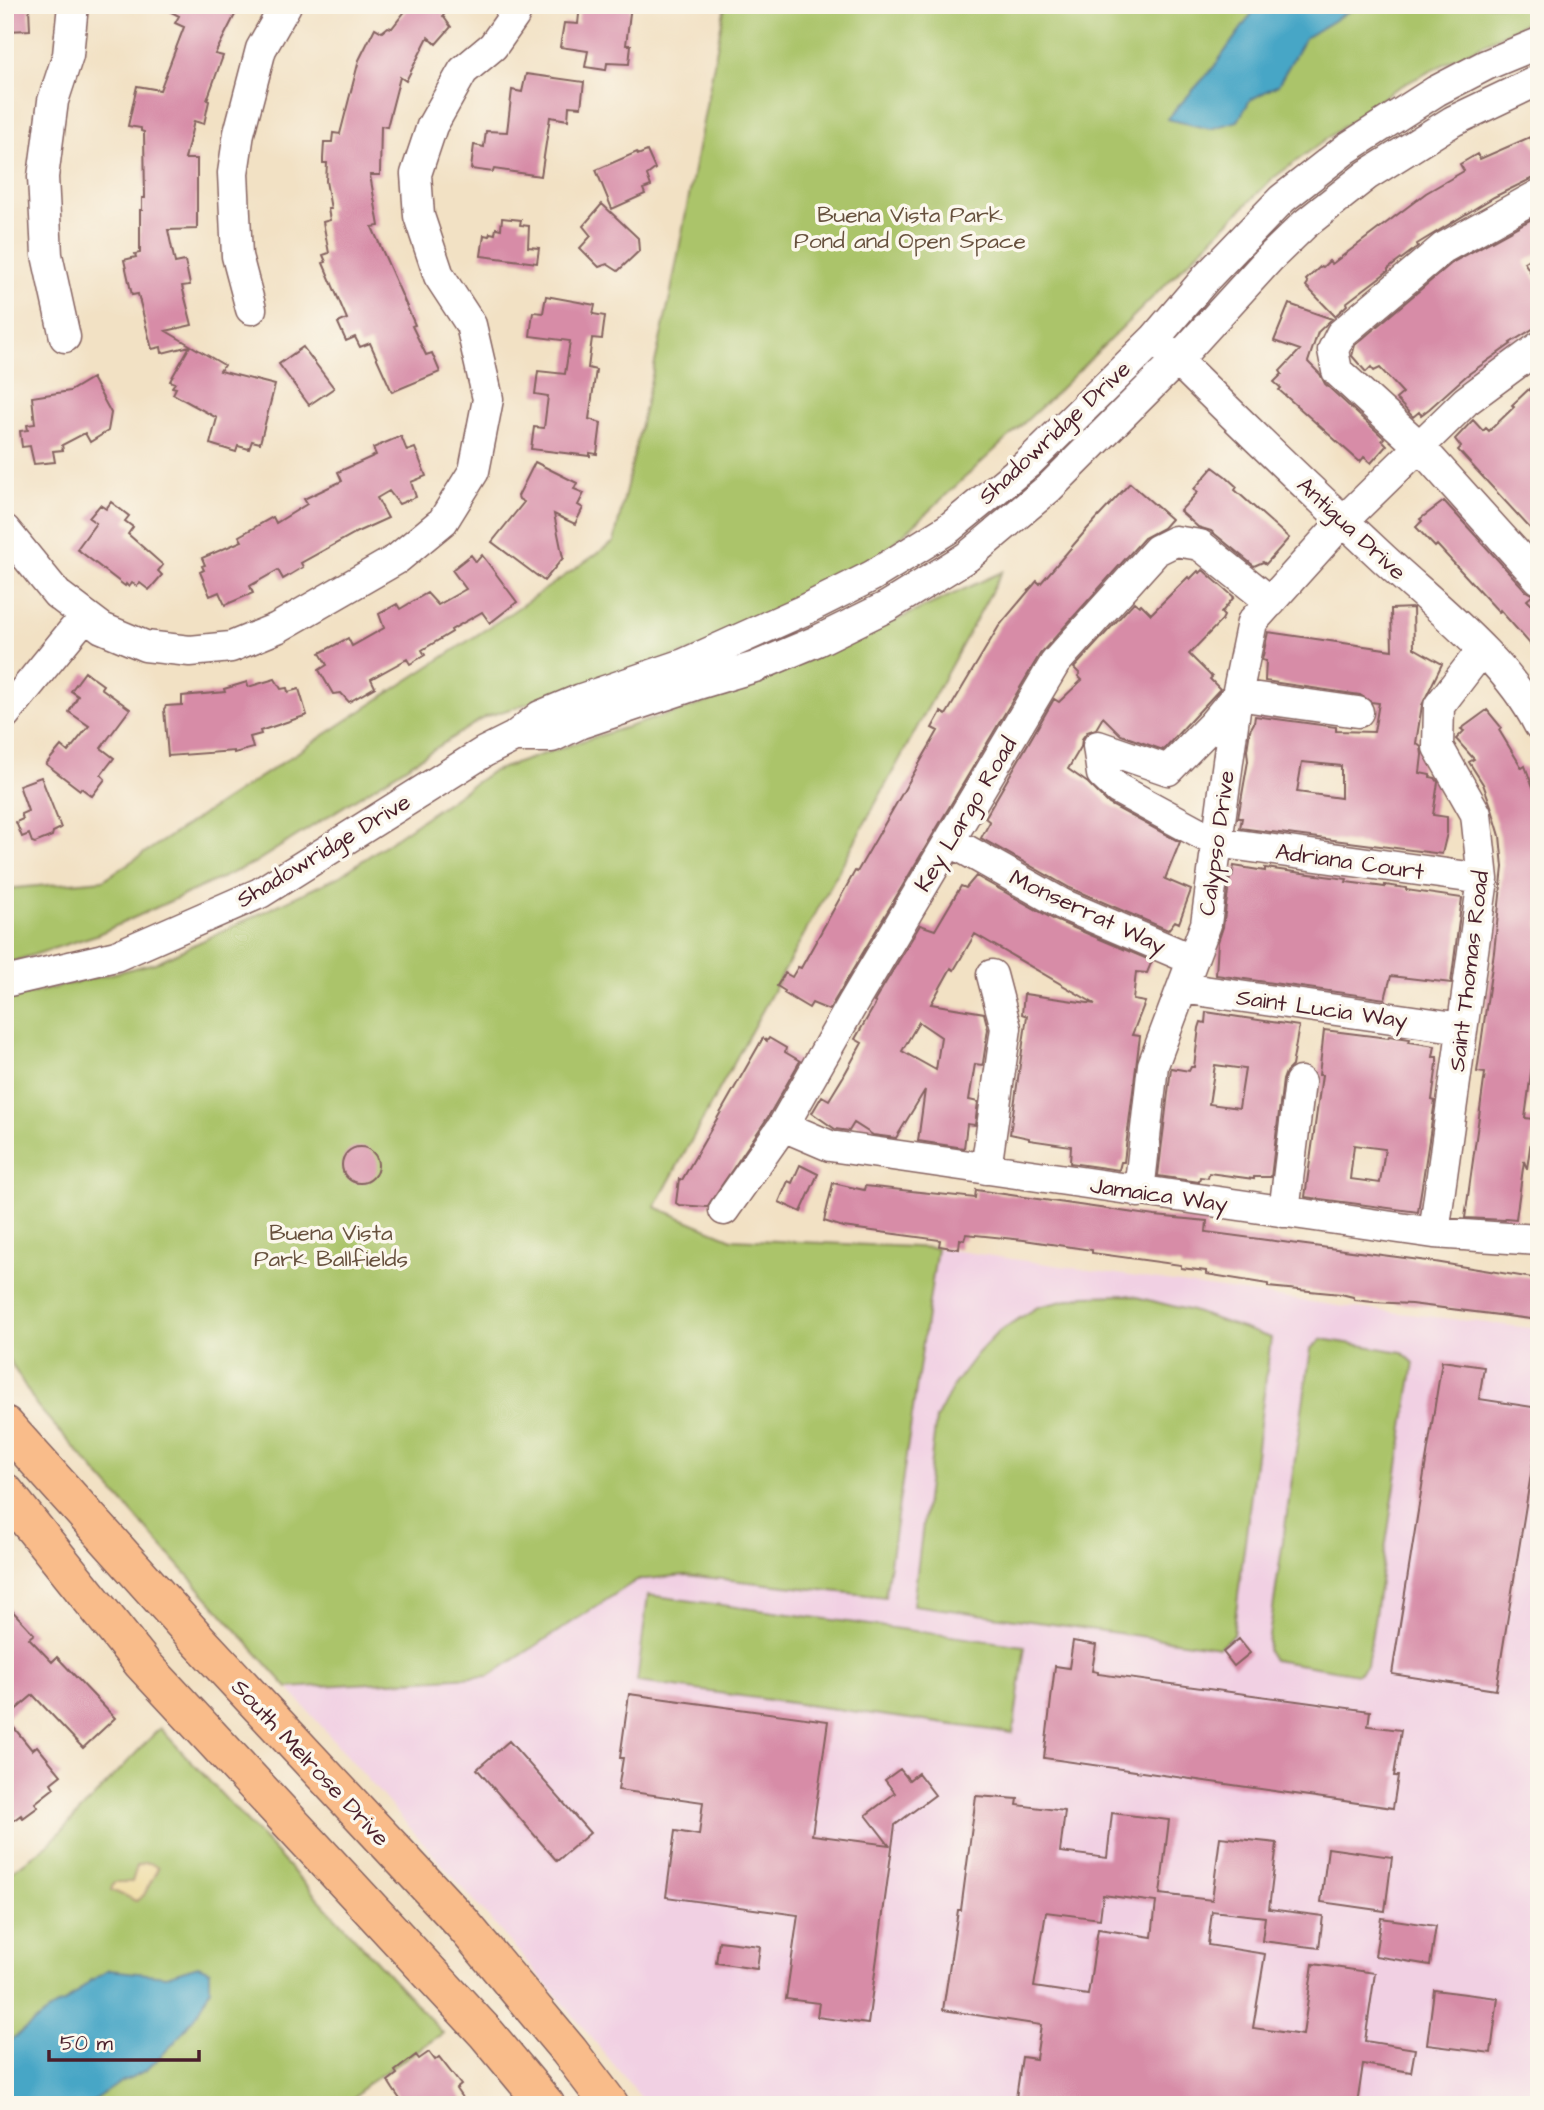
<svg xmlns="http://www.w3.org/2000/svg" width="1544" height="2110" viewBox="0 0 1544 2110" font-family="'Architects Daughter',sans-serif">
  <rect width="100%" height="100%" fill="#fbf7ec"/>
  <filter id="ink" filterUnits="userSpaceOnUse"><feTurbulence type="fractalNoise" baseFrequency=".0143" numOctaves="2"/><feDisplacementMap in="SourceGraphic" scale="14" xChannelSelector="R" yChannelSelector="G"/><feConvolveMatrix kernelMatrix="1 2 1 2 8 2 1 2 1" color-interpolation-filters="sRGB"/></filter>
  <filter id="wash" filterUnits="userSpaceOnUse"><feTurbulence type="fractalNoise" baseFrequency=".00686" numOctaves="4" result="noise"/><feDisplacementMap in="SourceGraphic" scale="28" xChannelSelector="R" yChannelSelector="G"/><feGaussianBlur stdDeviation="1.57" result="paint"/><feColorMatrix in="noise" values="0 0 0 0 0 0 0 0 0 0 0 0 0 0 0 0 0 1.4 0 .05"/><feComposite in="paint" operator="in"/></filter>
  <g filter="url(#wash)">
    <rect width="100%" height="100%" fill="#f2e1c4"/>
    <path fill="#f1d0e3" d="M 937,1248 L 1339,1306 L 1539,1329 L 1539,2105 L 647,2105 L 563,2003 L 288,1688 L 489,1676 L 637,1580 L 685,1575 L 885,1597 Z"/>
    <path fill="#abc46a" stroke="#7a724a" stroke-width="2" d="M 725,5 L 1539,5 L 1539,16 L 1393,90 L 1272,179 L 1054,395 L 823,609 L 485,717 L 254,863 L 96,935 L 5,964 L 5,889 L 103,880 L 506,616 L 614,542 L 670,297 Z
      M 1002,572 L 655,1207 L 732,1239 L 937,1248 L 885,1597 L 685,1575 L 637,1580 L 489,1676 L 288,1688 L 37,1406 L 5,1353 L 5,1000 L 155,963 L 340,876 L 491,772 L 582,741 L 731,695 Z
      M 1128,1295 L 1192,1311 L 1271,1338 L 1233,1635 L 1219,1647 L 913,1605 L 936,1419 L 955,1383 L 977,1354 L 999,1331 L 1038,1307 L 1084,1296 Z
      M 1322,1339 L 1402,1352 L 1414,1363 L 1367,1666 L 1358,1674 L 1273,1660 L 1267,1650 L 1311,1349 Z
      M 648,1595 L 1025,1646 L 1013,1733 L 637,1682 Z
      M 160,1728 L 443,2033 L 366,2085 L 347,2105 L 5,2105 L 5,1876 L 49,1844 Z"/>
    <path fill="#eeda9e" stroke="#9c7c64" stroke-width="2" d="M 144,1863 L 150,1863 L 158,1868 L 144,1895 L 136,1901 L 111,1890 L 114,1882 L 132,1882 L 137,1866 Z"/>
    <path fill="#47a6c6" stroke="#486278" stroke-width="2" d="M 1258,5 L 1359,5 L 1305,38 L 1278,85 L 1250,100 L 1238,121 L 1210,129 L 1167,119 L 1213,68 Z
      M 198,1966 L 210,1971 L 210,1989 L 201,2008 L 174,2043 L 147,2070 L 121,2082 L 87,2105 L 5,2105 L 5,2044 L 58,2005 L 64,2003 L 90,1981 L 109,1970 L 166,1976 Z"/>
    <g id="blocks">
      <path fill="#d78ca7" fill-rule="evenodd" d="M 158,5 L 240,5 L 215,54 L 223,56 L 207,100 L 209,101 L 204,124 L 194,121 L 185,159 L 197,159 L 197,229 L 168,230 L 175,263 L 185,261 L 190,285 L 182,286 L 192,325 L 166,331 L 224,365 L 220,371 L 275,385 L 260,443 L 252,441 L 249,449 L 238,446 L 236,452 L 210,444 L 217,418 L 173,394 L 176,388 L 172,387 L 175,383 L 170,381 L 190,346 L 162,353 L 161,347 L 152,349 L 138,294 L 132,295 L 124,260 L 136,257 L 135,254 L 140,253 L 140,210 L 142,210 L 142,198 L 145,198 L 144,132 L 141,131 L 141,128 L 128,126 L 137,86 L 160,90 L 184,27 L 175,23 L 179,16 Z
        M 410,5 L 439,5 L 446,12 L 443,16 L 451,27 L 436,44 L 428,37 L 406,81 L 400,77 L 387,127 L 381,126 L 380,175 L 370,175 L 379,226 L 372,227 L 415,325 L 412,326 L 426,355 L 432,353 L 440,372 L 392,392 L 370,343 L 360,347 L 355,337 L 346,341 L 338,323 L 347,319 L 323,263 L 326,262 L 323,255 L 329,253 L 323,222 L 330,220 L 328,209 L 331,209 L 326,181 L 327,163 L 323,163 L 323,159 L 324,142 L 332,142 L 333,133 L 340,134 L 359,60 L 375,28 L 382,32 L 388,27 L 392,28 Z
        M 580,5 L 631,5 L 626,45 L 631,45 L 629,64 L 607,63 L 606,70 L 585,67 L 588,51 L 560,47 L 564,23 L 578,24 Z
        M 29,7 L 30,30 L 5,31 L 5,8 Z
        M 526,74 L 584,82 L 581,107 L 569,106 L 568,120 L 550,117 L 541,176 L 494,169 L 493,172 L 471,169 L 474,145 L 484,147 L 486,131 L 507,132 L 512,90 L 522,92 Z
        M 1530,137 L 1539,153 L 1539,175 L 1494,197 L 1417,244 L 1418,246 L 1412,251 L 1388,269 L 1388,271 L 1346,303 L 1347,305 L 1335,316 L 1306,286 L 1308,283 L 1306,280 L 1321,266 L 1323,267 L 1329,261 L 1332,264 L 1426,193 L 1464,171 L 1460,164 L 1477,154 L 1480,159 Z
        M 647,151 L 655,169 L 647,175 L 651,186 L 643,189 L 645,194 L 612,209 L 596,170 L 637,152 L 638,155 Z
        M 602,204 L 638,238 L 639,251 L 618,271 L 607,264 L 599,267 L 580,248 L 591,236 L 583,226 Z
        M 1539,215 L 1539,253 L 1524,262 L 1539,285 L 1539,325 L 1510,343 L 1511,344 L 1466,376 L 1429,409 L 1421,415 L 1419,412 L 1413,417 L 1396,399 L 1403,393 L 1380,368 L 1374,371 L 1371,367 L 1366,372 L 1352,356 L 1355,345 L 1453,262 Z
        M 502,218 L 521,220 L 520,225 L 529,226 L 528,247 L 539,248 L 537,263 L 481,256 L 484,235 L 489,236 L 490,233 L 495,234 L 496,228 L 501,229 Z
        M 546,296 L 595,305 L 593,314 L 605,316 L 602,339 L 592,338 L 588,368 L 596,370 L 589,419 L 601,423 L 597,454 L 590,453 L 590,456 L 531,449 L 534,427 L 544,428 L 548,396 L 535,394 L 538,371 L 565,374 L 570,341 L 530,336 L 533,312 L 543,313 Z
        M 1289,304 L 1332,319 L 1318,332 L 1308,362 L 1320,374 L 1325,384 L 1384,438 L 1382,440 L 1387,445 L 1371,463 L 1364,457 L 1360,462 L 1279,390 L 1281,388 L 1274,382 L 1282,374 L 1280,371 L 1300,350 L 1274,341 Z
        M 303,347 L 334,388 L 309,405 L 279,364 Z
        M 92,378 L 111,413 L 108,431 L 90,442 L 85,433 L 62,445 L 63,450 L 53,451 L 55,462 L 34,464 L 30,446 L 22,447 L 20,431 L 28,430 L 27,425 L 35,424 L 32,397 L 70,391 Z
        M 1529,389 L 1539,400 L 1539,538 L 1458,450 L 1461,447 L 1455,439 L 1473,420 L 1483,431 L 1486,428 L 1489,431 L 1514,407 L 1512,405 Z
        M 401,436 L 407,451 L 415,448 L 426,476 L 411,482 L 416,497 L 399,504 L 389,491 L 377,498 L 388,518 L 357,532 L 301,563 L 303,567 L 283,579 L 278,570 L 250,586 L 253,593 L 225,605 L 219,592 L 210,596 L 200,572 L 204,570 L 202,566 L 205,565 L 202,558 L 242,541 L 239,536 L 273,517 L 276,523 L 307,504 L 304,499 L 342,481 L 338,472 L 376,455 L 373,448 Z
        M 535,462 L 577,483 L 574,489 L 584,493 L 578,505 L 583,508 L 575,524 L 554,514 L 563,558 L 544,581 L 492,542 L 524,502 L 519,499 L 518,496 Z
        M 1213,467 L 1225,476 L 1237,487 L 1235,490 L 1289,538 L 1266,564 L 1263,562 L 1254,566 L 1211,531 L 1198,527 L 1180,511 L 1198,492 L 1194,489 Z
        M 1130,483 L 1171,519 L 1163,528 L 1144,538 L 1040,654 L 829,1010 L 812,1003 L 809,1008 L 784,993 L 785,991 L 777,986 L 785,973 L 792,977 L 798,967 L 801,968 L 855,871 L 857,872 L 938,731 L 932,728 L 941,712 L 946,715 L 999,626 L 1037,581 L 1040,584 L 1088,528 Z
        M 1444,501 L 1526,591 L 1533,595 L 1527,600 L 1539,613 L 1539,654 L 1500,610 L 1499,612 L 1437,545 L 1435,547 L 1416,527 L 1422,521 L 1420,519 Z
        M 111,502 L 129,516 L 125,521 L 133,527 L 128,534 L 163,565 L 158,571 L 162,575 L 149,590 L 140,583 L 137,586 L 132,583 L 129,587 L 126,584 L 125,586 L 77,549 L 96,523 L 89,518 L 100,505 L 106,509 Z
        M 471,555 L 476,562 L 482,555 L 517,602 L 490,623 L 482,612 L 451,630 L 452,632 L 422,650 L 425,655 L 410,664 L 407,659 L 371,679 L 375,687 L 349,702 L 341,693 L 333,694 L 319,670 L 327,665 L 320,653 L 348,638 L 352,646 L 384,628 L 379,614 L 397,604 L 400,609 L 427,593 L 438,605 L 466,589 L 452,570 Z
        M 1203,570 L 1234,597 L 1221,613 L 1224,616 L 1222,620 L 1189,654 L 1212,677 L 1210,679 L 1220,689 L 1163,750 L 1121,735 L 1103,717 L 1096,729 L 1087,732 L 1082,739 L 1081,747 L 1068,769 L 1088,783 L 1109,804 L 1180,842 L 1165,879 L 1191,890 L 1179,923 L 1175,921 L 1168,930 L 1070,888 L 981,838 L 990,822 L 985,818 L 1054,699 L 1059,702 L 1082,680 L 1078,676 L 1080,674 L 1074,668 L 1134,602 L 1139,606 L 1141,604 L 1151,614 L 1188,577 L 1190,579 L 1198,571 L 1200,573 Z
        M 1413,608 L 1414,648 L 1442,664 L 1422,705 L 1416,743 L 1421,747 L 1422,755 L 1420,773 L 1430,775 L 1430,777 L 1435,778 L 1438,782 L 1433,815 L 1447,817 L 1447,833 L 1442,854 L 1240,828 L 1242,818 L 1238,818 L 1248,761 L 1247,750 L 1250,730 L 1254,723 L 1255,716 L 1336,727 L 1336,731 L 1374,732 L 1379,703 L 1371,702 L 1360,695 L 1265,681 L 1266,661 L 1262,660 L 1268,632 L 1392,650 L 1391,609 ZM 1302,762 L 1341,766 L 1341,798 L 1297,792 Z
        M 85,672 L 103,685 L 101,688 L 130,709 L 101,748 L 114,758 L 101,775 L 105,779 L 92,796 L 81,788 L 80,790 L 46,764 L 61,746 L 68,752 L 89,726 L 69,712 L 78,696 L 71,691 Z
        M 275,679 L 281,689 L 287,688 L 288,692 L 299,689 L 307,715 L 260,731 L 261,734 L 250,737 L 253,748 L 234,753 L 234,751 L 168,756 L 164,709 L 166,706 L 182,705 L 182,696 L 225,692 L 224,689 L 247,682 L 248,687 Z
        M 1487,710 L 1501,727 L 1499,730 L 1522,768 L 1525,766 L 1539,803 L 1539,958 L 1536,976 L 1539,976 L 1539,1012 L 1525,1118 L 1534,1119 L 1527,1169 L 1524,1161 L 1516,1219 L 1506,1218 L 1505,1220 L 1465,1218 L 1485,1073 L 1477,1072 L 1494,952 L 1503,867 L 1500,836 L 1491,806 L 1483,784 L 1469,762 L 1474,759 L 1456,739 L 1464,731 L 1461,729 Z
        M 41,777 L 61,828 L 53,832 L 52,836 L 35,843 L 32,842 L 29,834 L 22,837 L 16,822 L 23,819 L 21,814 L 28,811 L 19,785 Z
        M 1234,866 L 1265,871 L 1265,868 L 1347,879 L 1346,882 L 1385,887 L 1385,885 L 1406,888 L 1406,890 L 1462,898 L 1451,983 L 1391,976 L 1385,999 L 1216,975 L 1218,942 L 1223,927 L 1230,877 L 1232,877 Z
        M 976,876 L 1055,920 L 1152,961 L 1147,973 L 1136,972 L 1133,1000 L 1145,1002 L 1132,1035 L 1140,1036 L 1124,1162 L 1121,1162 L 1119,1170 L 1070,1163 L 1071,1146 L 1029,1140 L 1029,1138 L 1010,1134 L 1027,1016 L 1022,1014 L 1024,994 L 1095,1004 L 975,934 L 954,970 L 951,968 L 931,1004 L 984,1013 L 988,1029 L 983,1063 L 982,1065 L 975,1064 L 969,1100 L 978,1102 L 975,1125 L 967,1124 L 964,1148 L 918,1141 L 925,1090 L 896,1138 L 873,1135 L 854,1123 L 849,1131 L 835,1129 L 812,1113 L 822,1096 L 829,1100 L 843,1077 L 862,1043 L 855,1039 L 876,1003 L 874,1002 L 920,925 L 935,930 L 961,886 L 966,888 ZM 919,1022 L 941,1037 L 936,1070 L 902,1051 Z
        M 1206,1012 L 1299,1026 L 1292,1066 L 1286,1072 L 1283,1080 L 1271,1177 L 1254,1177 L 1254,1179 L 1209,1173 L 1208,1178 L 1200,1177 L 1199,1182 L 1158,1176 L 1171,1068 L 1189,1071 L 1191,1067 L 1194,1067 L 1199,1028 L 1201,1022 L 1205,1023 ZM 1215,1065 L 1245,1069 L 1239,1108 L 1209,1104 Z
        M 1324,1030 L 1388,1038 L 1389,1036 L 1410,1039 L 1409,1042 L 1435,1046 L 1433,1057 L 1437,1057 L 1437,1064 L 1432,1100 L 1435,1101 L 1418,1212 L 1305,1197 L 1322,1075 L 1319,1075 ZM 1354,1145 L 1385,1149 L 1380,1183 L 1350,1179 Z
        M 763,1038 L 767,1041 L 769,1038 L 786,1048 L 785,1052 L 800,1061 L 768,1117 L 707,1207 L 679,1205 L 676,1203 L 679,1179 L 682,1180 Z
        M342 1165a18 18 0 1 1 36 0a18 18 0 1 1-36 0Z
        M 800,1165 L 818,1174 L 801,1212 L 779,1202 L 788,1181 L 792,1183 Z
        M 833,1183 L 864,1190 L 865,1186 L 975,1198 L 976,1190 L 1155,1216 L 1207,1221 L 1206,1232 L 1435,1262 L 1539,1279 L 1539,1320 L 1411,1304 L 1373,1302 L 1355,1300 L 1353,1297 L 1341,1294 L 1268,1287 L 1268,1284 L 1206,1274 L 1206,1271 L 1181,1268 L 1181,1265 L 1092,1253 L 1092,1250 L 1024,1240 L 966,1234 L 964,1240 L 960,1239 L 959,1249 L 939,1246 L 940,1240 L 843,1227 L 824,1221 Z
        M 1442,1361 L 1484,1367 L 1479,1399 L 1539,1408 L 1539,1425 L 1496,1690 L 1392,1674 Z
        M 5,1603 L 34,1634 L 29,1638 L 52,1662 L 57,1657 L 115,1718 L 83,1748 L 33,1695 L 6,1718 L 32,1750 L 37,1746 L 61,1775 L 51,1783 L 54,1788 L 35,1803 L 38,1807 L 23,1818 L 21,1815 L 14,1820 L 5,1810 Z
        M 1239,1639 L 1250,1653 L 1234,1666 L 1223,1652 Z
        M 1073,1641 L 1096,1645 L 1092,1671 L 1098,1672 L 1098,1674 L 1370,1711 L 1368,1726 L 1401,1730 L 1394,1776 L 1398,1776 L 1393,1808 L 1044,1758 L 1055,1666 L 1069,1668 Z
        M 629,1694 L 828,1721 L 812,1835 L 889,1845 L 866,1815 L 895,1793 L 885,1780 L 900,1769 L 909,1780 L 918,1773 L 935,1795 L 895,1825 L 868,2024 L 817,2017 L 819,2003 L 786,1999 L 798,1915 L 666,1897 L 675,1831 L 699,1835 L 703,1802 L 618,1790 L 623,1758 L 620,1758 Z
        M 509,1741 L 590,1833 L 557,1861 L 477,1769 Z
        M 976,1796 L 1018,1799 L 1017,1805 L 1065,1811 L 1060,1852 L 1107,1858 L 1112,1813 L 1169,1820 L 1160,1894 L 1212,1900 L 1220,1837 L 1277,1843 L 1269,1909 L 1323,1916 L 1319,1948 L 1262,1941 L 1265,1917 L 1212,1911 L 1208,1945 L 1265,1954 L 1253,2028 L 1303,2035 L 1313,1964 L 1375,1973 L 1365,2041 L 1415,2049 L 1411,2072 L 1363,2064 L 1357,2105 L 1015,2105 L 1022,2057 L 1036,2059 L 1041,2025 L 943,2010 L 958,1910 L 961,1910 ZM 1103,1895 L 1156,1902 L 1152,1937 L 1098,1929 L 1088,1995 L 1034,1987 L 1046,1912 L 1100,1919 Z
        M 1328,1848 L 1392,1857 L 1385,1911 L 1321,1902 Z
        M 1381,1918 L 1436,1926 L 1430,1965 L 1375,1956 Z
        M 719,1941 L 760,1946 L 757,1969 L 716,1963 Z
        M 1434,1990 L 1498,1998 L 1491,2053 L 1427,2045 Z
        M 429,2052 L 435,2060 L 439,2057 L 461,2085 L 456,2089 L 467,2105 L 404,2105 L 393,2089 L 388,2081 L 397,2074 L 395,2071 L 416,2055 L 419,2059 Z"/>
    </g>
  </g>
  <g filter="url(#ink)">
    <use href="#blocks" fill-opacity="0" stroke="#856361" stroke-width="2"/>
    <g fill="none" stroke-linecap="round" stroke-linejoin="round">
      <defs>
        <path id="minor" d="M 1539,195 L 1443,248 L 1341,334 L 1333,350 L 1337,371 L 1420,447 L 1539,579
          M 251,309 L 237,256 L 233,173 L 239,133 L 261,49 L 286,5
          M 65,337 L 47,255 L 43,177 L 53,101 L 68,55 L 73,5
          M 1163,346 C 1235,418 1309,489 1383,558 C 1435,606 1508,662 1539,725
          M 5,530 L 57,594 L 102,628 L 145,646 L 190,651 L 231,647 L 277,628 L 397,559 L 443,521 L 474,471 L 488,399 L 471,325 L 439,276 L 419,216 L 416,174 L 432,126 L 463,71 L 493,46 L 514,16 L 519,5
          M 1358,712 L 1237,695 L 1212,725 L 1168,770 L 1098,746 L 1102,774 L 1118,789 L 1216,842 L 1483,879
          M 5,714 L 85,616
          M 514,737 L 552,737 L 581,723 L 695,685 L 755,667 L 817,641 L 888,606 L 967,557 L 1049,488 L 1177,360 L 1270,258 L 1305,224 L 1367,175 L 1453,121 L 1539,80
          M 950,841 L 1062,904 L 1191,959
          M 5,982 L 116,956 L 260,893 L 484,752 L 514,737 L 540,716 L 581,699 L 684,664 L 802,611 L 872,576 L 948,529 L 1027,464 L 1155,338 L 1206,278 L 1282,199 L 1347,148 L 1436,91 L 1486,65 L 1539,43
          M 1182,988 L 1462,1028
          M 783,1126 L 830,1146 L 1434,1233 L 1539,1240
          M 986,1169 L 1006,1028 L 992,975
          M 1139,1192 L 1153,1065 L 1206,924 L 1237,695 L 1252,622 L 1343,521 L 1466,401 L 1539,347
          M 724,1210 L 783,1126 L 853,1003 L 1055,663 L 1157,550 L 1175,541 L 1200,545 L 1271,602
          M 1284,1212 L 1300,1082
          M 1434,1233 L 1483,879 L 1476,814 L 1438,747 L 1439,706 L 1482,650"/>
        <path id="major" d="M 5,1425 L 199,1641 L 462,1923 L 569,2051 L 610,2105
          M 5,1492 L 142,1663 L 486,2033 L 546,2105"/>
      </defs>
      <use href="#minor" stroke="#856361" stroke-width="33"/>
      <use href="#major" stroke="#856361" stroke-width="40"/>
      <use href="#minor" stroke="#fff" stroke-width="30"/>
      <use href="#major" stroke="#f9bc8a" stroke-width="37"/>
    </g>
  </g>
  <g text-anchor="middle" stroke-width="7" stroke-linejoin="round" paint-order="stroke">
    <g font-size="23" fill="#67513e" stroke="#fbf7ec">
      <text x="910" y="222">Buena Vista Park<tspan x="910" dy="26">Pond and Open Space</tspan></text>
      <text x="331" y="1240">Buena Vista<tspan x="331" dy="26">Park Ballfields</tspan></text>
    </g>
    <g font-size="23" fill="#4a1f2b" stroke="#fbf7ec">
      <text transform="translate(1054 432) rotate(-43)" y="8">Shadowridge Drive</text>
      <text transform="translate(1352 528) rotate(43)" y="8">Antigua Drive</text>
      <text transform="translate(965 814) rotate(-59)" y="8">Key Largo Road</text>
      <text transform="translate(1216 843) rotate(-82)" y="8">Calypso Drive</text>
      <text transform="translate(323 850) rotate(-31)" y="8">Shadowridge Drive</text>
      <text transform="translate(1350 861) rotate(8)" y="8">Adriana Court</text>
      <text transform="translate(1088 911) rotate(25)" y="8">Monserrat Way</text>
      <text transform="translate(1468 971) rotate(-83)" y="8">Saint Thomas Road</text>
      <text transform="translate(1322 1008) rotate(8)" y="8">Saint Lucia Way</text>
      <text transform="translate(1159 1194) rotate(8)" y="8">Jamaica Way</text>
      <text transform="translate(311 1762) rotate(47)" y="8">South Melrose Drive</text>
    </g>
  </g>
  <rect width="1544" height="2110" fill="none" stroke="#fbf7ec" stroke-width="28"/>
  <path d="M49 2050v10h150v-10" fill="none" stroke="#4a1f2b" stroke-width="3.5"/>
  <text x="60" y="2050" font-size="21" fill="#4a1f2b" stroke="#fbf7ec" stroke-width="5" paint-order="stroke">50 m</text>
</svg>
